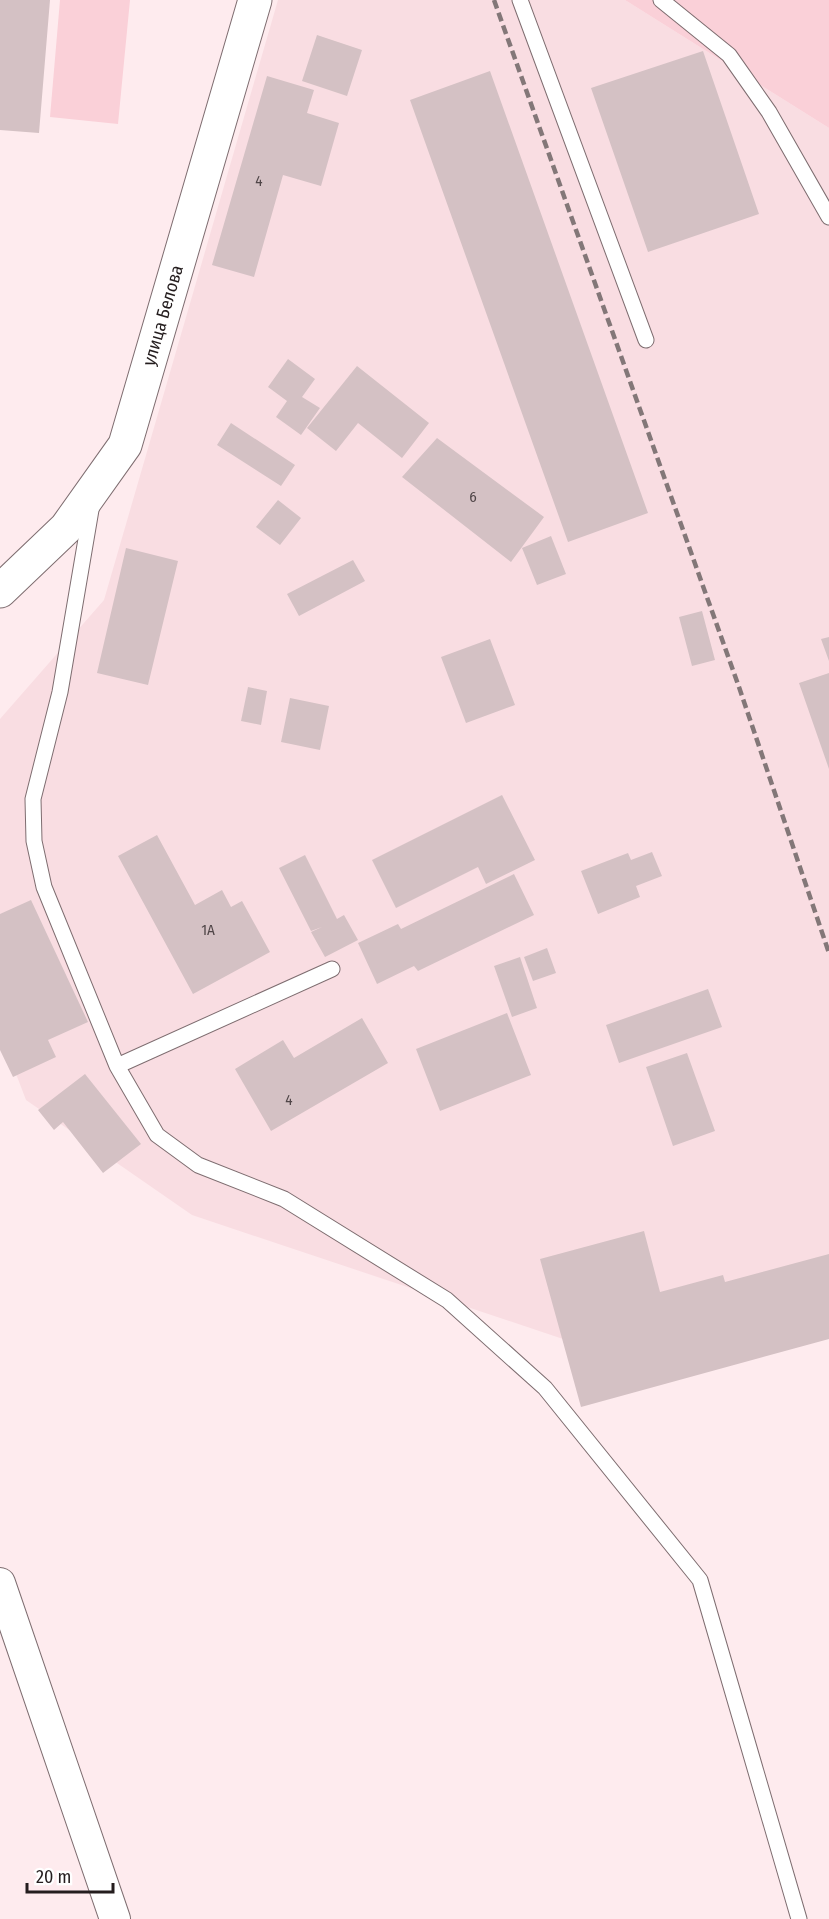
<svg xmlns="http://www.w3.org/2000/svg" width="829" height="1919" viewBox="0 0 829 1919" font-family="'Fira Sans Condensed',sans-serif">
  <rect width="100%" height="100%" fill="#feebee"/>
  <path fill="#f9dde2" d="M 278,0 L 625,0 L 829,128 L 829,1293 L 563,1339 L 192,1215 L 26,1100 L 0,1032 L 0,719 L 104,600 Z"/>
  <path fill="#fad0d8" d="M 60,0 L 130,0 L 118,124 L 50,117 Z
    M 625,0 L 829,0 L 829,128 Z"/>
  <path fill="#d4c1c4" d="M 0,0 L 50,0 L 39,133 L 0,130 Z
    M 317,35 L 362,50 L 347,96 L 302,81 Z
    M 703,51 L 759,214 L 648,252 L 591,88 Z
    M 490,71 L 648,513 L 568,542 L 410,100 Z
    M 267,76 L 314,90 L 307,113 L 339,123 L 321,186 L 283,175 L 254,277 L 212,265 Z
    M 288,359 L 315,379 L 302,397 L 320,408 L 301,435 L 276,417 L 287,401 L 268,387 Z
    M 357,366 L 429,423 L 402,458 L 358,423 L 336,451 L 307,428 Z
    M 231,423 L 295,465 L 281,486 L 217,445 Z
    M 437,438 L 544,517 L 511,562 L 402,477 Z
    M 278,500 L 301,518 L 280,545 L 256,527 Z
    M 551,536 L 566,574 L 537,585 L 522,548 Z
    M 126,548 L 178,561 L 148,685 L 97,673 Z
    M 353,560 L 365,581 L 299,616 L 287,594 Z
    M 702,611 L 715,660 L 692,666 L 679,617 Z
    M 829,637 L 829,661 L 821,639 Z
    M 490,639 L 515,705 L 466,723 L 441,657 Z
    M 829,673 L 829,769 L 799,683 Z
    M 248,687 L 267,691 L 261,725 L 241,721 Z
    M 290,698 L 329,706 L 320,750 L 281,742 Z
    M 502,795 L 535,860 L 486,884 L 478,867 L 396,908 L 372,860 Z
    M 157,835 L 195,905 L 222,890 L 231,907 L 242,901 L 270,952 L 193,994 L 118,856 Z
    M 652,852 L 662,876 L 636,886 L 640,897 L 598,914 L 581,871 L 628,853 L 631,860 Z
    M 305,855 L 337,919 L 344,915 L 358,940 L 325,957 L 311,932 L 322,927 L 311,931 L 279,868 Z
    M 514,874 L 534,915 L 418,971 L 414,966 L 377,984 L 358,943 L 398,924 L 401,929 Z
    M 31,900 L 88,1022 L 48,1040 L 56,1057 L 13,1077 L 0,1050 L 0,914 Z
    M 547,948 L 556,973 L 533,981 L 524,957 Z
    M 520,957 L 537,1008 L 512,1017 L 494,966 Z
    M 708,989 L 722,1027 L 619,1063 L 606,1025 Z
    M 507,1013 L 531,1075 L 440,1111 L 416,1049 Z
    M 362,1018 L 388,1063 L 271,1131 L 235,1069 L 283,1040 L 294,1058 Z
    M 687,1053 L 715,1131 L 673,1146 L 646,1067 Z
    M 85,1074 L 141,1144 L 103,1173 L 63,1122 L 54,1130 L 38,1110 Z
    M 644,1231 L 660,1292 L 723,1275 L 725,1282 L 829,1254 L 829,1339 L 581,1407 L 540,1259 Z"/>
  <g fill="none" stroke-linecap="round" stroke-linejoin="round">
    <defs>
      <path id="service" d="M 520,0 L 646,340
        M 661,0 L 729,55 L 769,112 L 829,217
        M 92,504 L 60,692 L 33,799 L 34,841 L 44,887 L 117,1066 L 332,969
        M 117,1066 L 157,1135 L 198,1165 L 284,1199 L 447,1300 L 545,1388 L 700,1580 L 799,1919"/>
      <path id="minor" d="M 0,1583 L 115,1919"/>
      <g id="secondary">
        <path id="s1" d="M 0,591 L 66,528 L 125,445 L 255,0"/>
      </g>
    </defs>
    <use href="#service" stroke="#7e6d70" stroke-width="17"/>
    <use href="#minor" stroke="#7e6d70" stroke-width="32"/>
    <use href="#secondary" stroke="#7e6d70" stroke-width="35"/>
    <use href="#service" stroke="#fff" stroke-width="15"/>
    <use href="#minor" stroke="#fff" stroke-width="30"/>
    <use href="#secondary" stroke="#fff" stroke-width="33"/>
    <path stroke="#837778" stroke-width="4.5" stroke-dasharray="9 4.5" stroke-linecap="butt" d="M 494,0 L 739,687 L 829,953"/>
  </g>
  <g text-anchor="middle" stroke-width="5" stroke-linejoin="round" paint-order="stroke">
    <g font-size="15" fill="#504648">
      <text x="259" y="186">4</text>
      <text x="473" y="502">6</text>
      <text x="208" y="935">1А</text>
      <text x="289" y="1105">4</text>
    </g>
    <g font-size="18" fill="#241d1e" stroke="#fff">
      <text dy="6" stroke="none"><textPath href="#s1" startOffset="328">улица Белова</textPath></text>
    </g>
  </g>
  <path d="M27 1883v9h86v-9" fill="none" stroke="#241d1e" stroke-width="3"/>
  <text x="36" y="1883" font-size="18" fill="#241d1e" stroke="#ffffff" stroke-width="4.5" paint-order="stroke">20 m</text>
</svg>
